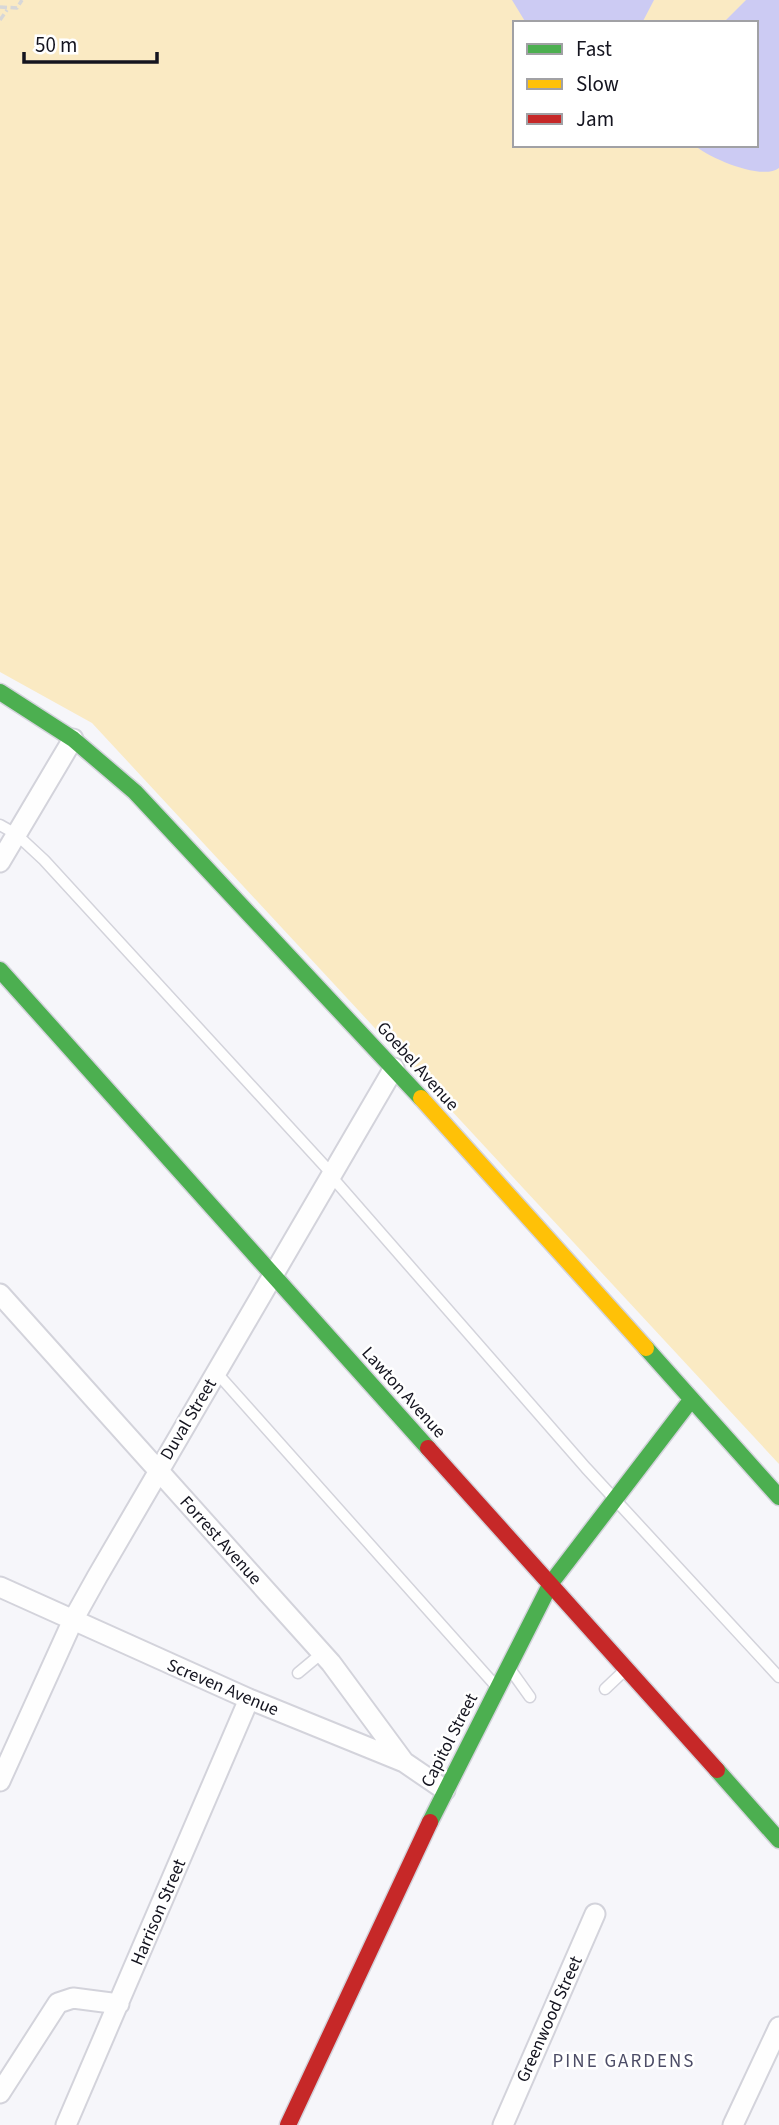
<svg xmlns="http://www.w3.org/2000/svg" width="779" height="2125" viewBox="0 0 779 2125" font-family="'Source Sans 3',sans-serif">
  <rect width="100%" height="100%" fill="#f6f6fa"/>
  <path fill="#faeac3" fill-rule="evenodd" d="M 0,0 L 779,0 L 779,1464 L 92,723 L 0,672 ZM 515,23 L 756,23 L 756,145 L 515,145 Z"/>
  <path fill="#cccbf3" d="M 512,0 L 654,0 L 642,23 L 526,23 Z
    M 746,0 L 779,0 L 779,168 C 762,181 709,158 694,145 L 756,145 L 756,23 L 723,23 Z"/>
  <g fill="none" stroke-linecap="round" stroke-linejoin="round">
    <defs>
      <path id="lane" d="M 0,825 L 16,834 L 44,860 L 332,1174
        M 331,1176 L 586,1468 L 779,1677
        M 216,1372 L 495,1685
        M 510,1669 L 530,1697
        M 298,1673 L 322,1653
        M 605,1689 L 624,1671"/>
      <path id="street" d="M 0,862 L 73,739
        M 0,1294 L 331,1663 L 404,1762
        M 0,1587 L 249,1699 L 404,1762 L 445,1790
        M 0,1781 L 73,1620 L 97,1577 L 394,1068
        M 0,2093 L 58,2003 L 73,1998 L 119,2004
        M 66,2125 L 249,1699
        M 503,2125 L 595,1914
        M 733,2125 L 779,2027"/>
      <path id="fast" d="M 0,692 L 73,739 L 135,792 L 421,1098
        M 0,970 L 428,1448
        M 646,1348 L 779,1497
        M 717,1770 L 779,1840
        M 430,1822 L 551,1583 L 691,1400"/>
      <path id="slow" d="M 421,1098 L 646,1348"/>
      <path id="jam" d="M 428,1448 L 717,1770
        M 288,2125 L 430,1822"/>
    </defs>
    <use href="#lane" stroke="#d3d3db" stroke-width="13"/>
    <use href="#street" stroke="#d3d3db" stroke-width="23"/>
    <use href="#fast" stroke="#d3d3db" stroke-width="19"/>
    <use href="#slow" stroke="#d3d3db" stroke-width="19"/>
    <use href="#jam" stroke="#d3d3db" stroke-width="19"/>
    <path stroke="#d7d7d8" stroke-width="3.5" stroke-dasharray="7 3.5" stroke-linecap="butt" d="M 0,7 L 17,8 L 22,0
      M 0,20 L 7,10"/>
    <use href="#lane" stroke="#fefefe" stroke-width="10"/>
    <use href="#street" stroke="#fefefe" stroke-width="19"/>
    <use href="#fast" stroke="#4caf50" stroke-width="16"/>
    <use href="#slow" stroke="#ffc107" stroke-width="16"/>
    <use href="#jam" stroke="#c62828" stroke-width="16"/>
  </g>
  <g text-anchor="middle" stroke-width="5" stroke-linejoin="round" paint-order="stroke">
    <g font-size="18" fill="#14141f" stroke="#fff">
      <text transform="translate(418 1066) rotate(48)" y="6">Goebel Avenue</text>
      <text transform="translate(404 1392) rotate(48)" y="6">Lawton Avenue</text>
      <text transform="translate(188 1419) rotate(-59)" y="6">Duval Street</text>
      <text transform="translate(221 1540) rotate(48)" y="6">Forrest Avenue</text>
      <text transform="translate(223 1687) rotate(23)" y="6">Screven Avenue</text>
      <text transform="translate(449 1740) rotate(-63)" y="6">Capitol Street</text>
      <text transform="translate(158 1912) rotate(-67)" y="6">Harrison Street</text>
      <text transform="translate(549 2019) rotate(-66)" y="6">Greenwood Street</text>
    </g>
    <g font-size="19" letter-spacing="2" fill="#4c4c66" stroke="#fff">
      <text x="624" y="2067">PINE GARDENS</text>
    </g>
  </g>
  <rect x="513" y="21" width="245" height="126" fill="#ffffff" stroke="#a1a1a5" stroke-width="2"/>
  <rect x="527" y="44" width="35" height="10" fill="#4caf50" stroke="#a1a1a5" stroke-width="2"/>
  <text x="576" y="56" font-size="21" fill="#14141f">Fast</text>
  <rect x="527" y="79" width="35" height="10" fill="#ffc107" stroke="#a1a1a5" stroke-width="2"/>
  <text x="576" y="91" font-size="21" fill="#14141f">Slow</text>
  <rect x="527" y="114" width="35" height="10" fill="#c62828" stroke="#a1a1a5" stroke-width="2"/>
  <text x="576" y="126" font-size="21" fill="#14141f">Jam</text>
  <path d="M24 52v10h133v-10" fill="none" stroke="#14141f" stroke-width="3.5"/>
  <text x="35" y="52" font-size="21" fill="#14141f" stroke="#ffffff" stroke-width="5" paint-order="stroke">50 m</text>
</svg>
